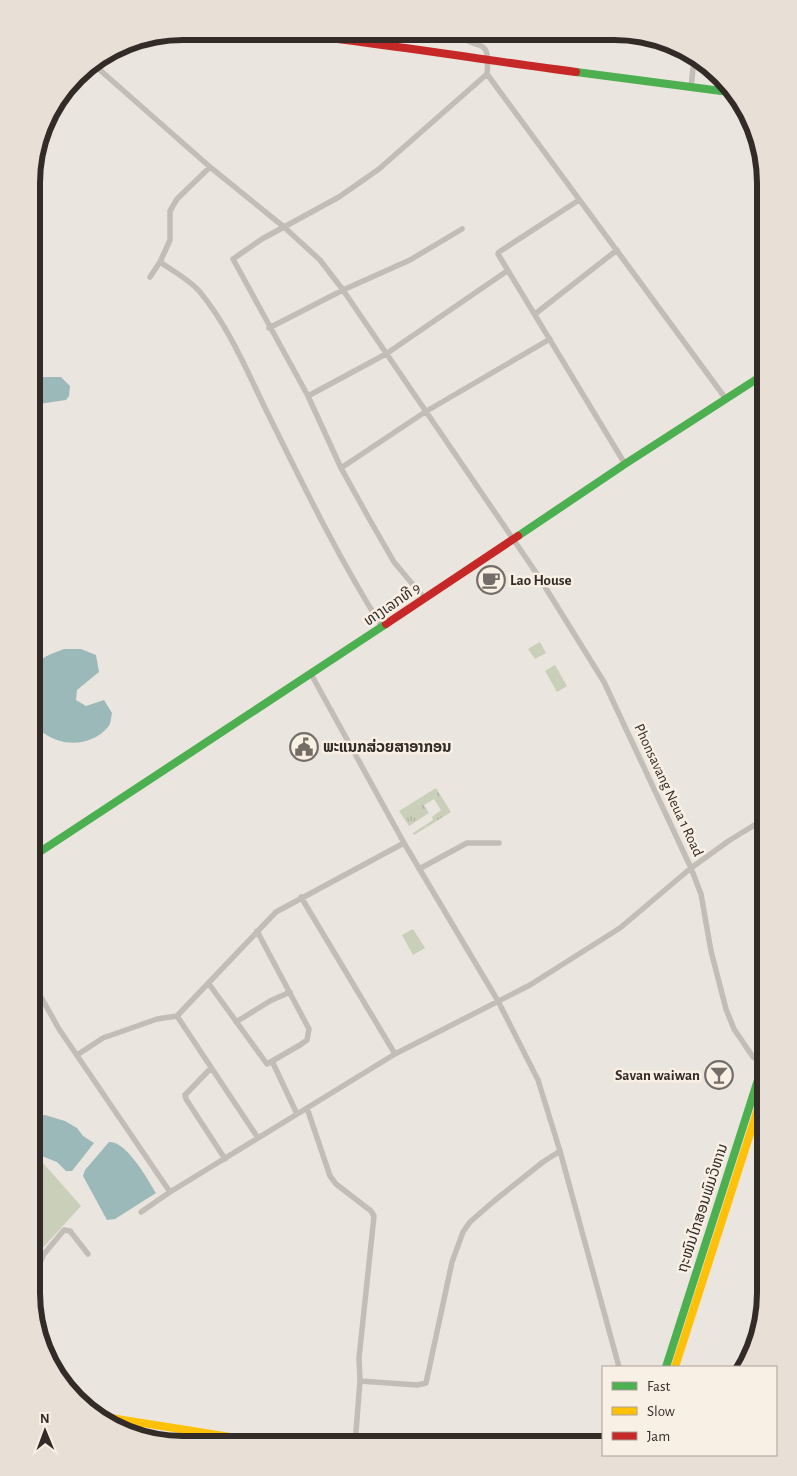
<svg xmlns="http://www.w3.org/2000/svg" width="797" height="1476" viewBox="0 0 797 1476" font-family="'Alegreya Sans','Noto Sans Lao',sans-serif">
  <defs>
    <pattern id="grass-tufts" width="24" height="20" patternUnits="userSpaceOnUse" patternTransform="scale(1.25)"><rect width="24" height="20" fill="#cacfb9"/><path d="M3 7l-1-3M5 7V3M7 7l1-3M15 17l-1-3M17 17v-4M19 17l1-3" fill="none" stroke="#aeb29f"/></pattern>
  </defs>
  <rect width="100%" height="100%" fill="#eae5de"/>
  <path fill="url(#grass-tufts)" d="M 436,788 L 451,812 L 414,835 L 413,833 L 433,820 L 432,817 L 441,810 L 434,799 L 424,805 L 429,813 L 409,826 L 399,811 Z"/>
  <path fill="#cacfb9" d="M 540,642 L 546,653 L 535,659 L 528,649 Z
    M 555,665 L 567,686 L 557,692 L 545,671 Z
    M 413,929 L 425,948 L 413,955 L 402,935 Z
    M 31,1154 L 43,1163 L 81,1206 L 40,1251 L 31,1271 Z"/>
  <path fill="#9cb9ba" d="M 32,377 L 61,377 L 70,386 L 69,396 L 66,400 L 32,405 Z
    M 64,649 L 81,649 L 96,655 L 99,672 L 77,690 L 76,700 L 86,706 L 104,700 L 112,713 C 111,717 111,724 108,727 C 92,746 64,747 45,734 C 40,731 33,726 32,720 C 30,711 32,698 32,689 C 32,662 39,658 64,649 Z
    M 45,1115 L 65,1121 L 77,1128 L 83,1136 L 94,1143 L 72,1171 L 66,1171 L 57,1162 L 31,1152 L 31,1116 Z
    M 109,1142 C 126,1140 148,1180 156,1193 L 115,1219 L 107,1220 L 83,1176 L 85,1170 Z"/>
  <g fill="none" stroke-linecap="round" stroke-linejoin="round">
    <path stroke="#c3bdb7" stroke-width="5.5" d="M 460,33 C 475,54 491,32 487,74 L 726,399
      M 92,63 L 210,167 L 284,227 L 320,260 L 343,290 L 537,574 L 604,682 L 691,868 L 701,894 L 711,951 L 726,1009 L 734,1029 L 753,1057 L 765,1064
      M 691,87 L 694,59
      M 579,200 L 499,252 L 498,254 L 625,464
      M 160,262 C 173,271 190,280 200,292 C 232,331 250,379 273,424 C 307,493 341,562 382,627
      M 150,277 L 160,262 L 170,240 L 170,211 L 177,199 L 210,167
      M 535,314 L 617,250
      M 269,328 L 343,290 L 410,260 L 462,229
      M 308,396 L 386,354 L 507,271
      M 341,468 L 425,412 L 550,339
      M 425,599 L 394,562 L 371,522 L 341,468 L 308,396 L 233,259 L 262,239 L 339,197 L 379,169 L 487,74
      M 311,674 L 404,843 L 498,1001 L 538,1080 L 560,1151 L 619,1367
      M 419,869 L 467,843 L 499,843
      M 301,897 L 395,1054
      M 32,981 L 59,1029 L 170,1192
      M 209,984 L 267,1064 L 300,1045 L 307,1040 L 309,1029 L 257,931
      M 177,1016 L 258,1138
      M 236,1022 L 270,1001 L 290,992
      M 77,1055 L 103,1038 L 157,1019 L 177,1016 L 276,912 L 404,843
      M 272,1061 L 297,1114
      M 211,1068 L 185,1095 L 186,1099 L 225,1159
      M 307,1108 L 330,1176 L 336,1184 L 371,1211 L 374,1216 L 359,1358 L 360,1381 L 355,1444
      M 141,1212 L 170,1192 L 395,1054 L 530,985 L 620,928 L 691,868 L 730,840 L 766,818
      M 31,1283 L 44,1254 L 64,1230 L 70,1231 L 88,1254
      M 360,1381 L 417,1385 L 426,1383 L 452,1262 L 463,1232 L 470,1222 L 494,1201 L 543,1162 L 560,1151"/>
    <path stroke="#4caf50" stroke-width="8" d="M 576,72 L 729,92
      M 518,536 L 625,464 L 766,373
      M 32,857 L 386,624
      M 666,1367 L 765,1058"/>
    <path stroke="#ffc107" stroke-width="8" d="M 675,1367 L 765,1087
      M 98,1416 L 275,1444"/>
    <path stroke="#c62828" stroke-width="8" d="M 276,32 C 376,42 476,59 576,72
      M 386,624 L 518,536"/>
  </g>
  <defs>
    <symbol id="cafe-ring" viewBox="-11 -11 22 22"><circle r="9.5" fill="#f8f0e5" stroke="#736c67" stroke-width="1.5"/><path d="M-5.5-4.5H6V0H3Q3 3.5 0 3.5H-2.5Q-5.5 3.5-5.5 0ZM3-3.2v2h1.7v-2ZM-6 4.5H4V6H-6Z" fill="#736c67"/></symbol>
    <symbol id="civic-ring" viewBox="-11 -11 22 22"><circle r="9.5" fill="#f8f0e5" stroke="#736c67" stroke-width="1.5"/><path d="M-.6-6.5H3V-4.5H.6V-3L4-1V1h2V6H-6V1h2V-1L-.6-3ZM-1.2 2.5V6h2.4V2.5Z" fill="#736c67"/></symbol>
    <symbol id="bar-ring" viewBox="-11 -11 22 22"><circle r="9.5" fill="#f8f0e5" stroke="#736c67" stroke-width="1.5"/><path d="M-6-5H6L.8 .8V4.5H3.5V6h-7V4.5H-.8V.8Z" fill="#736c67"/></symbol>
  </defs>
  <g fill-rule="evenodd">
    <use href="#cafe-ring" x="475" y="564" width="32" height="32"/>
    <use href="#civic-ring" x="288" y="731" width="32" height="32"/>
    <use href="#bar-ring" x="703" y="1059" width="32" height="32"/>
  </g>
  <g text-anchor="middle" stroke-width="5" stroke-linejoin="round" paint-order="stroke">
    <g font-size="15" font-weight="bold" fill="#332b27" stroke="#f8f0e5" text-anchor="start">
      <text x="510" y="585">Lao House</text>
      <text x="323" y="752">ພະແນກສ່ວຍສາອາກອນ</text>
      <text x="700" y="1080" text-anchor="end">Savan waiwan</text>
    </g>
    <g font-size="15" fill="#332b27" stroke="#f8f0e5">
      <text transform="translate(392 604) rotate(-34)" y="5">ທາງເລກທີ 9</text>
      <text transform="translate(669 790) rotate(65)" y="5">Phonsavang Neua 1 Road</text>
      <text transform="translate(702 1208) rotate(-72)" y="5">ຖະໜົນໄກສອນພົມວິຫານ</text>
    </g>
  </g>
  <path d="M0 0H797V1476H0ZM183 40H614A143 143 0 0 1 757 183V1293A143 143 0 0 1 614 1436H183A143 143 0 0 1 40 1293V183A143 143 0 0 1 183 40Z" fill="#e8e0d6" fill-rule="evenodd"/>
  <path fill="none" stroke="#332b27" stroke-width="6" d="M183 40H614A143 143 0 0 1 757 183V1293A143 143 0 0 1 614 1436H183A143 143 0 0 1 40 1293V183A143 143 0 0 1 183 40Z"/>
  <rect x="602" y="1366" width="175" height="90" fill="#f8f0e5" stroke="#a9a199"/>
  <rect x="612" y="1382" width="25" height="8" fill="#4caf50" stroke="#a9a199"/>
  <text x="647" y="1391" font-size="15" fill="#332b27">Fast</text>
  <rect x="612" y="1407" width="25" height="8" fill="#ffc107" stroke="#a9a199"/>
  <text x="647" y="1416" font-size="15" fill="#332b27">Slow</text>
  <rect x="612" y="1432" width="25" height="8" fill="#c62828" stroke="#a9a199"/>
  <text x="647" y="1441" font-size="15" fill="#332b27">Jam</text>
  <g transform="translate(45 1431) rotate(359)" stroke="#f8f0e5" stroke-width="4" paint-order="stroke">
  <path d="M0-4L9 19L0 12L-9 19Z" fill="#332b27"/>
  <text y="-8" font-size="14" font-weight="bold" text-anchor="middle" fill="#332b27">N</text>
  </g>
</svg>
